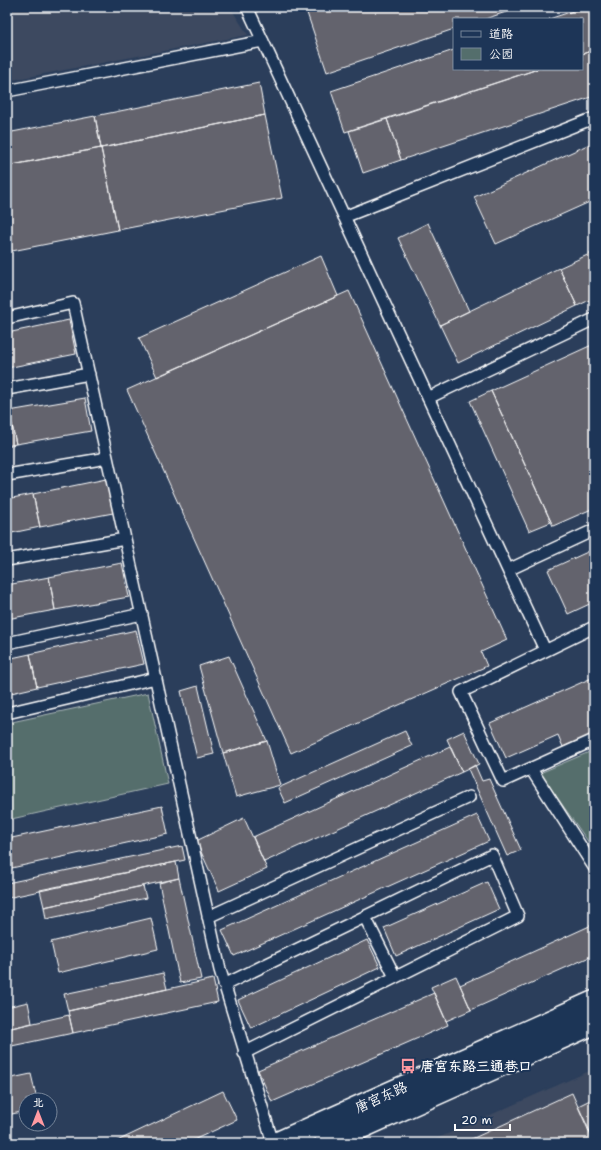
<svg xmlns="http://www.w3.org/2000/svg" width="601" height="1150" viewBox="0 0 601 1150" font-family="'Shantell Sans','LXGW WenKai TC',sans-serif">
  <rect width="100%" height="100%" fill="#2b3e5b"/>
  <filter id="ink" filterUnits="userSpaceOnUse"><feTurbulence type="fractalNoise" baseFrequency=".025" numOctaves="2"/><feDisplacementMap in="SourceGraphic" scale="8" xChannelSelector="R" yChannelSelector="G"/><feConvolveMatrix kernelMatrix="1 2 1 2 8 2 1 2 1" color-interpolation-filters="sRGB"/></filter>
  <g filter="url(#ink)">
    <path fill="#3c4960" d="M 7,7 L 230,7 L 248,35 L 7,81 Z
      M 594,1069 L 594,1143 L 427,1143 Z"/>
    <path fill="#546e6c" stroke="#aab6b6" d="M 148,693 L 168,784 L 7,820 L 7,723 Z
      M 594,750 L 594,850 L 540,773 Z"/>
    <path fill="#63636d" stroke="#fff" d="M 305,7 L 521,7 L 485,19 L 454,19 L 454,29 L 327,72 Z
      M 585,7 L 594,7 L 594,50 L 582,54 L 582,19 L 549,19 Z
      M 454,50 L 454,69 L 538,69 L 345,132 L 331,91 Z
      M 594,50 L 594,96 L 401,160 L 387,119 L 538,69 L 582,69 L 582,54 Z
      M 259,83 L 265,115 L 101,148 L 95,116 Z
      M 265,115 L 282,198 L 118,230 L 101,148 Z
      M 95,116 L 101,148 L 7,166 L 7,133 Z
      M 387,119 L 401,160 L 363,173 L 349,131 Z
      M 594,142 L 594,200 L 496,244 L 474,197 Z
      M 101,148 L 118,230 L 7,252 L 7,166 Z
      M 428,223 L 469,311 L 440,325 L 398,238 Z
      M 594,252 L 594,298 L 577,306 L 559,268 Z
      M 321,256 L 338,296 L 157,377 L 139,338 Z
      M 559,268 L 577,306 L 458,363 L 440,325 Z
      M 349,291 L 507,640 L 481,652 L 487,666 L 291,753 L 127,390 Z
      M 69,320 L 76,354 L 7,368 L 7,333 Z
      M 594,344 L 594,508 L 553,526 L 491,391 Z
      M 491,391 L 551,522 L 529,531 L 470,401 Z
      M 85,398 L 91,431 L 16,444 L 9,411 Z
      M 9,411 L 16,444 L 7,446 L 7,412 Z
      M 106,479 L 113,513 L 40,527 L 33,494 Z
      M 33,494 L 40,527 L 7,534 L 7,499 Z
      M 594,549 L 594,602 L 568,614 L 548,570 Z
      M 122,563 L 129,597 L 55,610 L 49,577 Z
      M 49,577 L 55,610 L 7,619 L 7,585 Z
      M 136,630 L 144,664 L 37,687 L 30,654 Z
      M 30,654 L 37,687 L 7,694 L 7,659 Z
      M 229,656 L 267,741 L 223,753 L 199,666 Z
      M 594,677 L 594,734 L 563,747 L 558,735 L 506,758 L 490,723 Z
      M 198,686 L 214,754 L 197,758 L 181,691 Z
      M 405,731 L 412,746 L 285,803 L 278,788 Z
      M 464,731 L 479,764 L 462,772 L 447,739 Z
      M 267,741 L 280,785 L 236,797 L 223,753 Z
      M 450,747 L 462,772 L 264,862 L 253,837 Z
      M 475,765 L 482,781 L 489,779 L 521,850 L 507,856 L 468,769 Z
      M 162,806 L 168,834 L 7,869 L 7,839 Z
      M 477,815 L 489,841 L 234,956 L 222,930 Z
      M 244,818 L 267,869 L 219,891 L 196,841 Z
      M 182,846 L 185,860 L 7,898 L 7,883 Z
      M 176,862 L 179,878 L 44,907 L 40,890 Z
      M 179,878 L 201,979 L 180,983 L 159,883 Z
      M 487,882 L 499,909 L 396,956 L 384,928 Z
      M 143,886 L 146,898 L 46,919 L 44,907 Z
      M 151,918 L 158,949 L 58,973 L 51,942 Z
      M 594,924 L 594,955 L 471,1010 L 460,985 Z
      M 367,940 L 380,967 L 251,1028 L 238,1000 Z
      M 163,973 L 167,989 L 68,1011 L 64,994 Z
      M 456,976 L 471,1010 L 446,1021 L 431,987 Z
      M 213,979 L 218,1002 L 73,1033 L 68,1011 Z
      M 434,993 L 448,1025 L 272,1102 L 258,1070 Z
      M 28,1002 L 32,1023 L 7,1029 L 7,1007 Z
      M 69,1015 L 73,1033 L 7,1047 L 7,1029 Z
      M 31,1074 L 37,1100 L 26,1100 L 26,1111 L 7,1115 L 7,1079 Z
      M 223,1091 L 237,1120 L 187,1143 L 113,1143 Z
      M 572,1093 L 594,1143 L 463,1143 Z
      M 594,1098 L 594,1140 L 578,1106 Z"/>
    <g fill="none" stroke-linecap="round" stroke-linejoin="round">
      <defs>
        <path id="service" d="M 247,7 L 545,650
          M 7,91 L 263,41
          M 344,217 L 594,118
          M 7,318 L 73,303 L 220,970 L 273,1143
          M 7,389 L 89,374
          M 428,398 L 594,319
          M 7,475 L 107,458
          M 7,560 L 125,539
          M 508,570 L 594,530
          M 594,627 L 461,692 L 503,781 L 594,740
          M 7,643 L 142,614
          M 7,713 L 156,678
          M 531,769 L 594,867
          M 208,917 L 469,797
          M 365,917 L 395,977
          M 224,985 L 492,855 L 518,916 L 244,1053"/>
        <path id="tertiary" d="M 278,1143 L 594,1002
          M 326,1143 L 594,1023"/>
      </defs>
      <use href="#service" stroke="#fff" stroke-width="14"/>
      <use href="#tertiary" stroke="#fff" stroke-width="25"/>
      <use href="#service" stroke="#1d3557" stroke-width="11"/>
      <use href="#tertiary" stroke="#1d3557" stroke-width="22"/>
    </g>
  </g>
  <defs>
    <symbol id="bus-bare" viewBox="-9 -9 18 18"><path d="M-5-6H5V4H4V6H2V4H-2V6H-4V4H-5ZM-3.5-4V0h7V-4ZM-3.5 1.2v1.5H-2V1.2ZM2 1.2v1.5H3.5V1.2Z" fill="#ff9aa2" stroke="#1d3557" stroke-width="2.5" paint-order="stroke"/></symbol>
  </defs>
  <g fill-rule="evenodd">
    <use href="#bus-bare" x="397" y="1055" width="22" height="22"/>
  </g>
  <g text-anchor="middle" stroke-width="4" stroke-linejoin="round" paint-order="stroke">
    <g font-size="14" font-weight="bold" fill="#fff" stroke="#1d3557" text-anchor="start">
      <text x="420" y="1071">唐宫东路三通巷口</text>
    </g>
    <g font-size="14" fill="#fff" stroke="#1d3557">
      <text transform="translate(381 1097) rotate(-24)" y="5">唐宫东路</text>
    </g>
  </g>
  <rect width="601" height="1150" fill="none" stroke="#1d3557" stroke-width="24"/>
  <rect x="12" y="12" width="577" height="1126" fill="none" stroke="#fff" stroke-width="1.5" filter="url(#ink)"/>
  <rect x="453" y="18" width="130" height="52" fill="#1d3557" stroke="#77869a"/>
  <rect x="461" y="31" width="20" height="6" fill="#1d3557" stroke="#77869a"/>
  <text x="489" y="38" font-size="12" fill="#ffffff">道路</text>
  <rect x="461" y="48" width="20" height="12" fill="#546e6c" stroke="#77869a"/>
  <text x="489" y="58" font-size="12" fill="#ffffff">公园</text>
  <g transform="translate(38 1112)"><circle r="19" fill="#1d3557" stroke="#77869a"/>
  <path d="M0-3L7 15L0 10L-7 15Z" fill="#ff9aa2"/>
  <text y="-6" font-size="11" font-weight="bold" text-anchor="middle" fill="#ffffff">北</text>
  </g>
  <path d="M455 1124v6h55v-6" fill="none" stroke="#ffffff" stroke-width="2"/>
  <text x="461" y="1124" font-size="12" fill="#ffffff" stroke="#1d3557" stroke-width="3" paint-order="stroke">20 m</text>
</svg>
